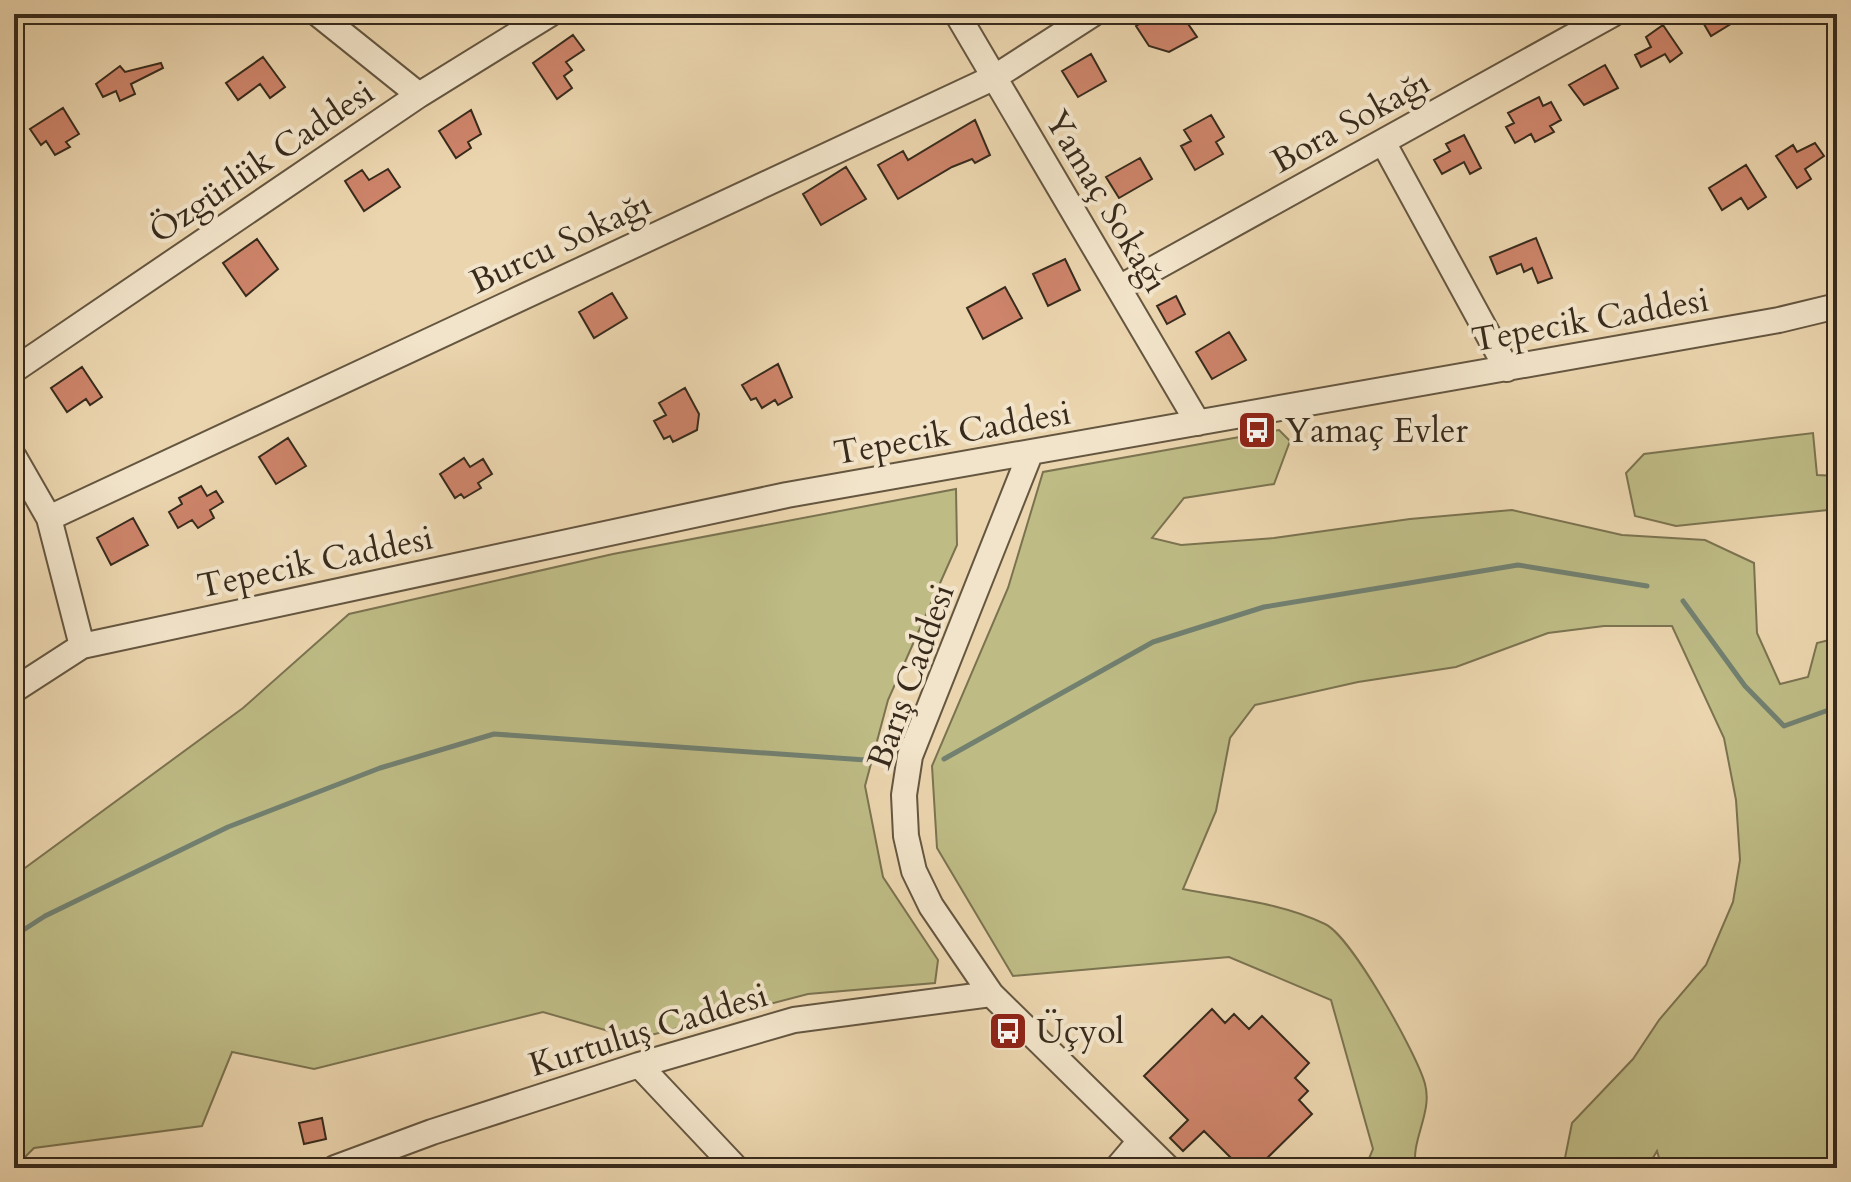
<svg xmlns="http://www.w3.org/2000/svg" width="1851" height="1182" viewBox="0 0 1851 1182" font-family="Cardo,serif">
  <rect width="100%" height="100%" fill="#ebd5ae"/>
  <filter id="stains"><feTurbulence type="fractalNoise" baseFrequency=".0025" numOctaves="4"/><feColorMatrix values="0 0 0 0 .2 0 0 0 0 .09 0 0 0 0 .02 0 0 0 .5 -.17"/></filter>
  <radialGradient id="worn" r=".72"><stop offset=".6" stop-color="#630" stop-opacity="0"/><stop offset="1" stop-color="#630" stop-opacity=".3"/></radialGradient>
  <path fill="#bebb85" stroke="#7b7350" stroke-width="2" d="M 1279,430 L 1290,441 L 1274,484 L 1184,498 L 1152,538 L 1181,545 L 1274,538 L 1410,519 L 1512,510 L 1622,535 L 1705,540 L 1754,563 L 1757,633 L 1780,684 L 1808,677 L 1817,643 L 1837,638 L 1837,1168 L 1662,1168 L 1657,1151 L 1647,1168 L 1563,1168 L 1572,1123 L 1633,1059 L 1659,1020 L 1706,965 L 1733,902 L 1740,860 L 1736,800 L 1724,738 L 1672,626 L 1604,626 L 1548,633 L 1456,667 L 1358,682 L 1255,705 L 1230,738 L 1216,811 L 1183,889 C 1231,899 1280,902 1325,924 C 1351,936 1417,1054 1425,1084 C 1433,1113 1410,1141 1416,1168 L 1365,1168 L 1373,1149 L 1331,1000 L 1229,957 L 1013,976 L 937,848 L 932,766 L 1008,588 L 1043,472 Z
    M 1813,433 L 1817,475 L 1837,476 L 1837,509 L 1676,526 L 1635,516 L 1626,473 L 1644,454 Z
    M 956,489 L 957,545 L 888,700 L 865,786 L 883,877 L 938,960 L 935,983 L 808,994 L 636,1039 L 543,1012 L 314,1069 L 232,1052 L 202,1126 L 34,1148 L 14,1168 L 14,876 L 243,708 L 349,614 L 613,554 Z"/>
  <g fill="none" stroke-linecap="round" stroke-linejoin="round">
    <path stroke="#728070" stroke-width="5" d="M 1683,601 L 1745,686 L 1784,726 L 1837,707
      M 944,759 L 1153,642 L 1264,607 L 1518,565 L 1647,586
      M 14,936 L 45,916 L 228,827 L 380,768 L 494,734 L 880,761"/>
  </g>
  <path fill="#cd846a" stroke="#382b1c" stroke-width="2" d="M 1156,14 L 1184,18 L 1197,37 L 1169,52 L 1149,46 L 1136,26 Z
    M 1698,14 L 1747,14 L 1711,36 Z
    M 1663,25 L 1682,53 L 1670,62 L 1665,54 L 1641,67 L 1635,55 L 1651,47 L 1646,37 Z
    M 573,35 L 584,50 L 566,62 L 572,70 L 564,76 L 572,88 L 557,99 L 533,63 Z
    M 1091,54 L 1106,81 L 1078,97 L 1062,71 Z
    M 263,57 L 285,87 L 270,98 L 260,84 L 238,100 L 226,83 Z
    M 161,63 L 163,68 L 131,84 L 135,94 L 120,101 L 116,91 L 103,97 L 96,84 L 120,66 L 125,72 Z
    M 1605,65 L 1618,88 L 1584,105 L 1569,85 Z
    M 1539,97 L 1543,106 L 1551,102 L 1561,120 L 1550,126 L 1554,132 L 1535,142 L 1531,134 L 1515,143 L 1506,127 L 1514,123 L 1508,113 Z
    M 63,108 L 79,134 L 66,142 L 70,147 L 55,155 L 46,141 L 41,145 L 30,129 Z
    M 471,110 L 481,134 L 468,142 L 471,148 L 456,158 L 439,131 Z
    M 1211,115 L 1224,137 L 1216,142 L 1223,154 L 1195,170 L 1181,146 L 1191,141 L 1184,130 Z
    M 975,120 L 990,155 L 975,163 L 972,159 L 952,167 L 898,199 L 878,165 L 903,151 L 908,160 Z
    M 1464,135 L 1481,168 L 1470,174 L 1464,162 L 1442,174 L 1434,160 L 1450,151 L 1446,144 Z
    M 1815,143 L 1824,156 L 1805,169 L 1811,179 L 1797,188 L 1776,156 L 1793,145 L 1797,152 Z
    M 1140,158 L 1152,179 L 1119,198 L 1106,177 Z
    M 1746,165 L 1766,197 L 1748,209 L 1741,198 L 1722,210 L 1709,188 Z
    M 846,167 L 866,199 L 821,225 L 803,194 Z
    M 388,169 L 400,187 L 364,211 L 345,181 L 362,170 L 369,180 Z
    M 1536,238 L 1552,278 L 1538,283 L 1532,268 L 1524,272 L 1521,264 L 1497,274 L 1490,257 Z
    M 257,239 L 278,269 L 246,296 L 223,263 Z
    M 1065,259 L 1080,290 L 1048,306 L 1033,274 Z
    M 1005,287 L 1022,318 L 983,339 L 967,308 Z
    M 612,293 L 627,318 L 594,338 L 579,312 Z
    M 1176,296 L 1185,314 L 1167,324 L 1157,306 Z
    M 1229,332 L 1246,360 L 1212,379 L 1196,352 Z
    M 778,364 L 792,397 L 778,405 L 775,400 L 762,408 L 756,398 L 751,400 L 742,385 Z
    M 82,367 L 102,397 L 90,405 L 86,399 L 67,412 L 51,388 Z
    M 685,388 L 699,414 L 697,430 L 673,442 L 670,436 L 664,439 L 654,421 L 666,415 L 659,403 Z
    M 288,438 L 306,466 L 276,484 L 259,457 Z
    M 464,458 L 470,467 L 483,459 L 492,474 L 478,483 L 481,488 L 464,498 L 461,494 L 455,498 L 440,474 Z
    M 201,486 L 207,496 L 216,491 L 223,502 L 210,510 L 214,518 L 198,528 L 192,520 L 178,528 L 169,512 L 182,504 L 179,498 Z
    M 133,518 L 148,545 L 111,565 L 97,538 Z
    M 1212,1009 L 1225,1023 L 1234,1014 L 1249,1029 L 1262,1016 L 1309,1063 L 1295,1078 L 1308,1091 L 1299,1100 L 1312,1114 L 1257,1168 L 1241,1168 L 1204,1131 L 1183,1151 L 1170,1138 L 1188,1120 L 1144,1076 Z
    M 322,1118 L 326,1139 L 304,1144 L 299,1123 Z"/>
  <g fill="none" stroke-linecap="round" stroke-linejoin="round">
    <defs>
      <path id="minor" d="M 318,14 L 419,95
        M 957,14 L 1198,423
        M 1383,142 L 1507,369
        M 1119,288 L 1613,14
        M 14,370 L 419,95 L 550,14
        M 1030,454 L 910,756 L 904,795 L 906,836 L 914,871 L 931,906 L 991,994 L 1168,1168
        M 14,457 L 49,518 L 82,646
        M 49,518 L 995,77 L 1093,14
        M 14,690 L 82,646 L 787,495 L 1779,320 L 1837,306
        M 639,1065 L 736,1168
        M 335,1168 L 432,1132 L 639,1065 L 794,1020 L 991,994
        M 1117,1168 L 1140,1141"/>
    </defs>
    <use href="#minor" stroke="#655640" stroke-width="28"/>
    <use href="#minor" stroke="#f2e4ca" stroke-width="24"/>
  </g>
  <defs>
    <symbol id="bus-square" viewBox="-11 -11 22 22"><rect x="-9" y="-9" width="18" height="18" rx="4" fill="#8f2418" stroke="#f2e4ca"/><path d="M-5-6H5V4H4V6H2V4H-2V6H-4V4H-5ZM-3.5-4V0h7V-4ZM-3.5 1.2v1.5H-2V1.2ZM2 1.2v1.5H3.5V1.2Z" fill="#fff"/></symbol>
  </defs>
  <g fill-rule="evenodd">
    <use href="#bus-square" x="1235" y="408" width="44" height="44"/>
    <use href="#bus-square" x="986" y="1009" width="44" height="44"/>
  </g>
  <g text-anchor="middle" stroke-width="8" stroke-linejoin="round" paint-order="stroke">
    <g font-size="34" fill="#382b1c" stroke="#f2e4ca">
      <text transform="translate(1350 121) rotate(-29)" y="12">Bora Sokağı</text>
      <text transform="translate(261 161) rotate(-34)" y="12">Özgürlük Caddesi</text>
      <text transform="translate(1107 201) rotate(59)" y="12">Yamaç Sokağı</text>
      <text transform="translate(560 242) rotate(-25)" y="12">Burcu Sokağı</text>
      <text transform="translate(1590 319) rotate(-10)" y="12">Tepecik Caddesi</text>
      <text transform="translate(952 432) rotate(-10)" y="12">Tepecik Caddesi</text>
      <text transform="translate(315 561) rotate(-12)" y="12">Tepecik Caddesi</text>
      <text transform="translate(910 676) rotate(-70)" y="12">Barış Caddesi</text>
      <text transform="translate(648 1029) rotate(-17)" y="12">Kurtuluş Caddesi</text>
    </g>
    <g font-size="34" fill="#382b1c" stroke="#f2e4ca" text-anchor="start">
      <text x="1285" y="442">Yamaç Evler</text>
      <text x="1036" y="1043">Üçyol</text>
    </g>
  </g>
  <rect width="1851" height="1182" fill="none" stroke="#ebd5ae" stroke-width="48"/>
  <rect x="16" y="16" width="1819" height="1150" fill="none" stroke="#382b1c" stroke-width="4"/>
  <rect x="24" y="24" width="1803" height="1134" fill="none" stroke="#382b1c" stroke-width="2"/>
  <rect width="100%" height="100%" filter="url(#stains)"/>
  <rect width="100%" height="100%" fill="url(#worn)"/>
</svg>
